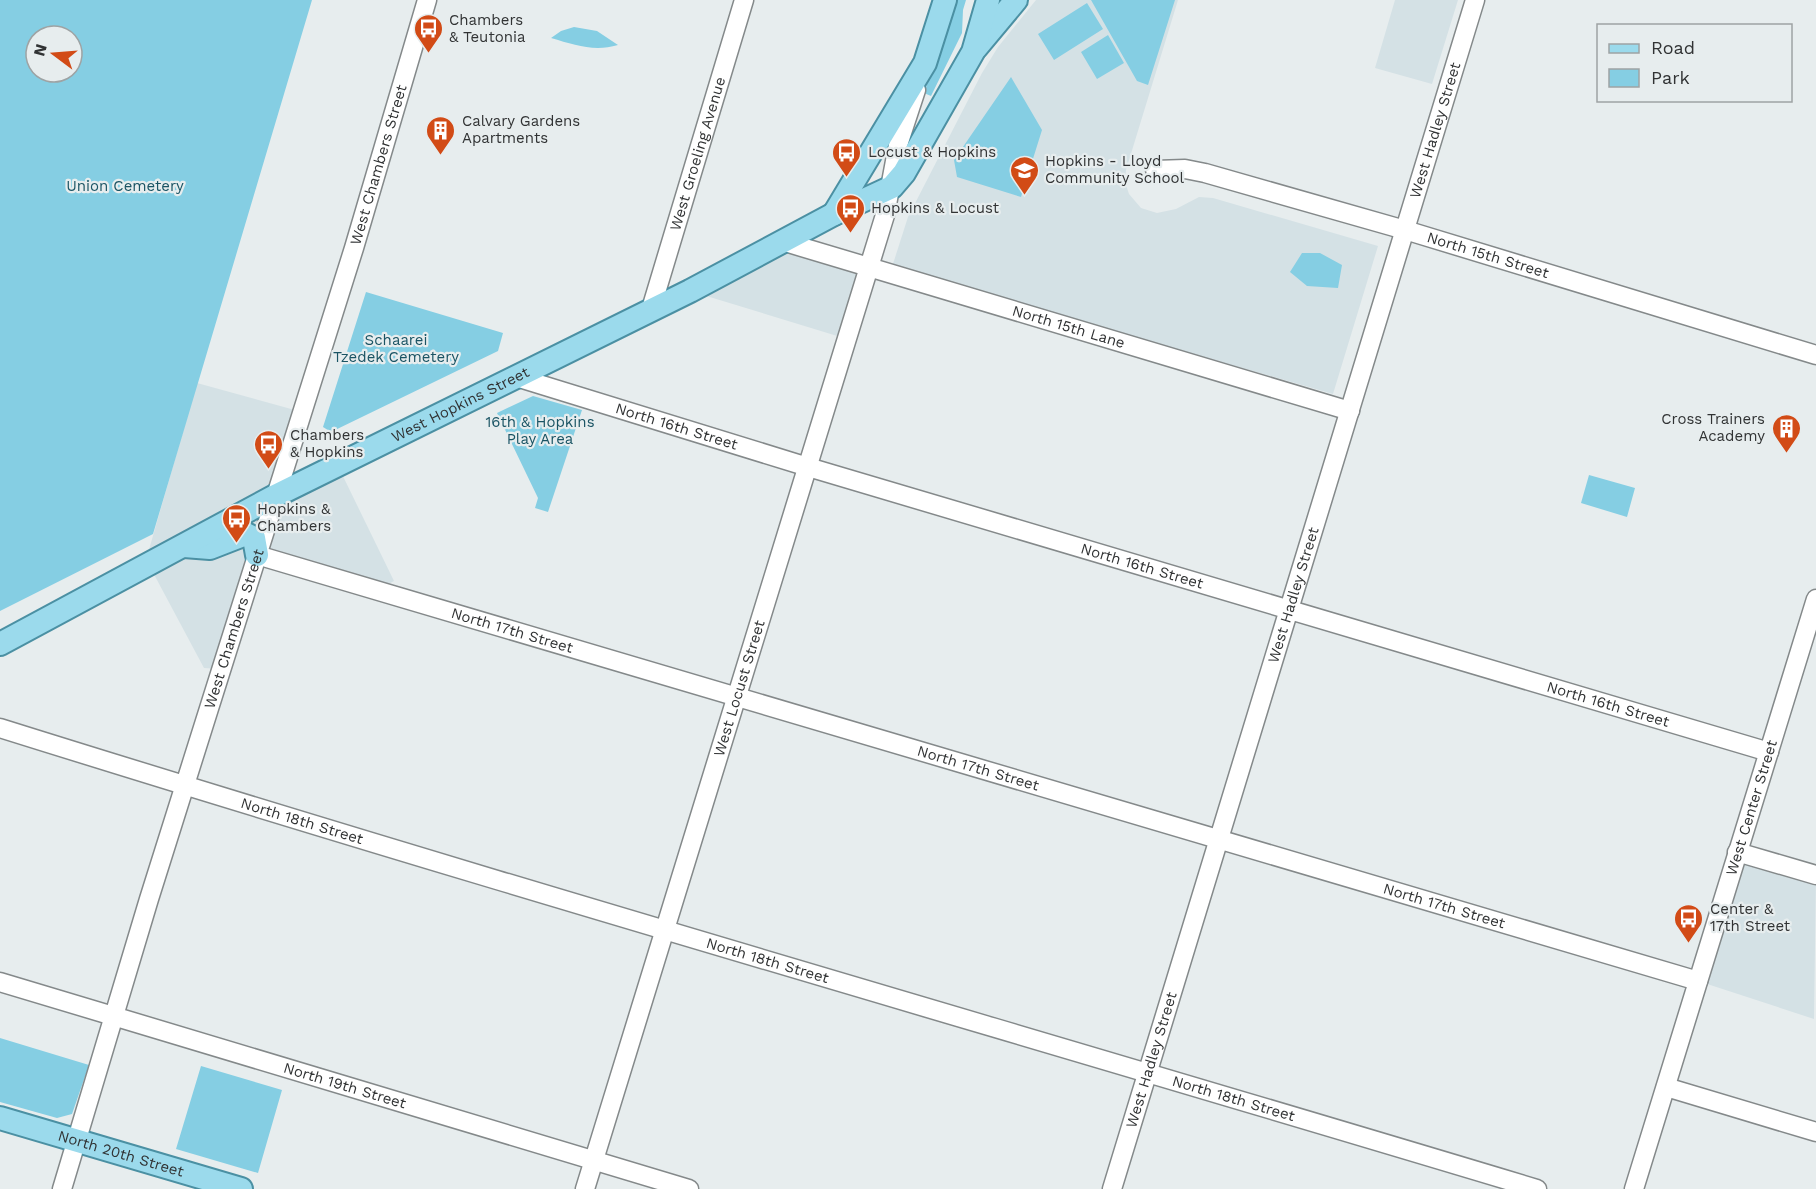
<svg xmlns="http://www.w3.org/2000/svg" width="1816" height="1189" viewBox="0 0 1816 1189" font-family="'Work Sans',sans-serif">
  <rect width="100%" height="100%" fill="#e7edee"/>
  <path fill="#d4e1e5" d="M 1036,0 L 1178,0 L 1126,170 L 1125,182 L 1129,194 L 1141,208 L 1157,213 L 1176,209 L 1199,197 L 1213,198 L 1378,246 L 1333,394 L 892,267 L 908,217 L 982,73 L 998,47 Z
    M 1395,0 L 1458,0 L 1432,84 L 1375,68 Z
    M 785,242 L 870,266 L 847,339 L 690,291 Z
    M 197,383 L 302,412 L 276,495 L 338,466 L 394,581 L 375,591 L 257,555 L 222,669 L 204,668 L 149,565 L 144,567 Z
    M 1737,852 L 1816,875 L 1814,1019 L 1698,981 Z"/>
  <path fill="#85cee3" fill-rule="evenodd" d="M 0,0 L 312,0 L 153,534 L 0,611 ZM 36,36 L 72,36 L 72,72 L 36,72 Z
    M 956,0 L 966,0 L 963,10 L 962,33 L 931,96 L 924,93 Z
    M 1091,0 L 1175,0 L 1148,85 L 1137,81 Z
    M 1087,3 L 1103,29 L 1054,60 L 1038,34 Z
    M 574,27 L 597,31 L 618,45 C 594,52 575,45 551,38 L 561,31 Z
    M 1108,35 L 1124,63 L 1097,79 L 1081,52 Z
    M 1011,77 L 1042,130 L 1021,197 L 957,177 L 954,160 Z
    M 1302,253 L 1320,253 L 1342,265 L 1338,288 L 1307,286 L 1290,272 Z
    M 366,292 L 503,333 L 498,351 L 331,432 L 323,427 Z
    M 533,396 L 582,410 L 548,512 L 535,508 L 538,498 L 497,413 Z
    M 1589,475 L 1635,488 L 1627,517 L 1581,503 Z
    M 0,1038 L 89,1065 L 72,1114 L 57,1118 L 0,1102 Z
    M 201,1066 L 282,1090 L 258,1173 L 176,1149 Z"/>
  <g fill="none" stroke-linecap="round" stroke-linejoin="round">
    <defs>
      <g id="minor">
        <path id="s1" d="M 1155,170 L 1185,169 L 1205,173 L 1405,230 L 1816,355"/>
        <path id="s2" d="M 785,242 L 1350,411"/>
        <path id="s3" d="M 651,309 L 744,0"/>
        <path id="s4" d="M 516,377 L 808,467 L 1769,752"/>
        <path id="s5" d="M 257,555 L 1698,981"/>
        <path id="s6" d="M 0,728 C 511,888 1025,1035 1537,1189"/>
        <path d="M 1737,852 L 1816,875"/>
        <path id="s7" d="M 0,982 L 689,1189"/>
        <path d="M 1666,1087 L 1816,1132"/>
        <path id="s8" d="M 62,1189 L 149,899 L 354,248 L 427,0"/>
        <path id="s9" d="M 585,1189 L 885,215 L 898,145 L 916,90"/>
        <path id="s10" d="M 1112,1189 L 1475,0"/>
        <path id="s11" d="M 1634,1189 L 1816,599"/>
      </g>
      <g id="major">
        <path d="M 976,48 L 1016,0"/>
        <path d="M 834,214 L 925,63 L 945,0"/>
        <path d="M 184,546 L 210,548 L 246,534 L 254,538 L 257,555"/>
        <path id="s12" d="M 0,644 L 275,496 L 690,291 L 834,214 L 892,187 L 904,173 L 973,52 L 988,0"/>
        <path id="s13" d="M 0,1118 L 241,1189"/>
      </g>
    </defs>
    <use href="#minor" stroke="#84898a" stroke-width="21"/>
    <use href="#major" stroke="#4b90a3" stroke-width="26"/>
    <use href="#minor" stroke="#fff" stroke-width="18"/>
    <use href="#major" stroke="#9bdaec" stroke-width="22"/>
  </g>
  <defs>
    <symbol id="bus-pin" viewBox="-11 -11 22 30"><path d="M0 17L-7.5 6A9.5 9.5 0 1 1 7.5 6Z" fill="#d24b16" stroke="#e7edee"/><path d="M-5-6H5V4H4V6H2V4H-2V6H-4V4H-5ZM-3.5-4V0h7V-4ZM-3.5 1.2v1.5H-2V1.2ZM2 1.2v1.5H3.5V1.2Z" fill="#fff"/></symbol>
    <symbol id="building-pin" viewBox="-11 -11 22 30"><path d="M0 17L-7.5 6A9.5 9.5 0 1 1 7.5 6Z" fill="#d24b16" stroke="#e7edee"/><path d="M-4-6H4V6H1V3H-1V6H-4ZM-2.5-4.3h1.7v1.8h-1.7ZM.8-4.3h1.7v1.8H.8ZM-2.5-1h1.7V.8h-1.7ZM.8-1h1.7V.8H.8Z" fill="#fff"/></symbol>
    <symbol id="school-pin" viewBox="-11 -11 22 30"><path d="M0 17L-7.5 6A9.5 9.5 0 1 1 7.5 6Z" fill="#d24b16" stroke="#e7edee"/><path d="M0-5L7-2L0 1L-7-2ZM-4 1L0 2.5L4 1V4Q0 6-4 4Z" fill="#fff"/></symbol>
  </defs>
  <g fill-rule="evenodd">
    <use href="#bus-pin" x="412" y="12" width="33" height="45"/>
    <use href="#building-pin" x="424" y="114" width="33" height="45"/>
    <use href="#bus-pin" x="830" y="136" width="33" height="45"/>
    <use href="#school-pin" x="1008" y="154" width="33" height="45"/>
    <use href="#bus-pin" x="834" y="192" width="33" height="45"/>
    <use href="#building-pin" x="1770" y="412" width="33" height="45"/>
    <use href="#bus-pin" x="252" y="428" width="33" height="45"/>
    <use href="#bus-pin" x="220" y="502" width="33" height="45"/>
    <use href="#bus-pin" x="1672" y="902" width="33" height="45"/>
  </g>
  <g text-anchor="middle" stroke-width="4.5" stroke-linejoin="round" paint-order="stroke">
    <g font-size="15" fill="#313334" stroke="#e7edee" text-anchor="start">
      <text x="449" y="25">Chambers<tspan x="449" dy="17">&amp; Teutonia</tspan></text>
      <text x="462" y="126">Calvary Gardens<tspan x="462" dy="17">Apartments</tspan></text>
      <text x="868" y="157">Locust &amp; Hopkins</text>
      <text x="1045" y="166">Hopkins - Lloyd<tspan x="1045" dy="17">Community School</tspan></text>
      <text x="871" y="213">Hopkins &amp; Locust</text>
      <text x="1765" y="424" text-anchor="end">Cross Trainers<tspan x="1765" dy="17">Academy</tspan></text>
      <text x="290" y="440">Chambers<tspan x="290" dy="17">&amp; Hopkins</tspan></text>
      <text x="257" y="514">Hopkins &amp;<tspan x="257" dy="17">Chambers</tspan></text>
      <text x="1710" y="914">Center &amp;<tspan x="1710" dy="17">17th Street</tspan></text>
    </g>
    <g font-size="15" fill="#313334" stroke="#e7edee">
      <text dy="5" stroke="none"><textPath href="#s10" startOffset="1107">West Hadley Street</textPath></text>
      <text dy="5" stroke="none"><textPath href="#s3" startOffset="162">West Groeling Avenue</textPath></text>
      <text dy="5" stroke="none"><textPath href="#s8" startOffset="1072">West Chambers Street</textPath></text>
      <text dy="5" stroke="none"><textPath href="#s1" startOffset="345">North 15th Street</textPath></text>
      <text dy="5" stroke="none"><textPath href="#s2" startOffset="296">North 15th Lane</textPath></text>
      <text dy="5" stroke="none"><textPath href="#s12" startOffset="519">West Hopkins Street</textPath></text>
      <text dy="5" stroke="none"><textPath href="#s4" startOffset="168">North 16th Street</textPath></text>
      <text dy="5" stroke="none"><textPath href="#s4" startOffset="654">North 16th Street</textPath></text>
      <text dy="5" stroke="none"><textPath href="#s10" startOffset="621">West Hadley Street</textPath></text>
      <text dy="5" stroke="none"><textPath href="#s8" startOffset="586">West Chambers Street</textPath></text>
      <text dy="5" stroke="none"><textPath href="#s5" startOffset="266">North 17th Street</textPath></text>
      <text dy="5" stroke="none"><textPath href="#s9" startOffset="524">West Locust Street</textPath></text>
      <text dy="5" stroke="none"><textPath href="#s4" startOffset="1140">North 16th Street</textPath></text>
      <text dy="5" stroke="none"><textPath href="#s5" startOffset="752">North 17th Street</textPath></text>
      <text dy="5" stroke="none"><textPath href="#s11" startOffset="399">West Center Street</textPath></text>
      <text dy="5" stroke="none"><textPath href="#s6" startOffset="316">North 18th Street</textPath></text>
      <text dy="5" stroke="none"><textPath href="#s5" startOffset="1238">North 17th Street</textPath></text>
      <text dy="5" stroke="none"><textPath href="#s6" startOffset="802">North 18th Street</textPath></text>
      <text dy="5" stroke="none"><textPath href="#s10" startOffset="135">West Hadley Street</textPath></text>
      <text dy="5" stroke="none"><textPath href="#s7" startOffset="360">North 19th Street</textPath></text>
      <text dy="5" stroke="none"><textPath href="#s6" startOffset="1288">North 18th Street</textPath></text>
      <text dy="5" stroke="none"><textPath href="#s13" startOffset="126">North 20th Street</textPath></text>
    </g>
    <g font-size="15" fill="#1a5464" stroke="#e7edee">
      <text x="125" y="191">Union Cemetery</text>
      <text x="396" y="345">Schaarei<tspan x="396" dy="17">Tzedek Cemetery</tspan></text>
      <text x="540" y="427">16th &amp; Hopkins<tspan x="540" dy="17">Play Area</tspan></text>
    </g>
  </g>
  <rect x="1597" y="24" width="195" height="78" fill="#e7edee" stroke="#9ea3a4" stroke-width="1.5"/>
  <rect x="1609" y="44" width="30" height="9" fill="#9bdaec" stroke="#9ea3a4" stroke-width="1.5"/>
  <text x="1651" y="54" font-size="18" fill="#313334">Road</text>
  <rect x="1609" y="69" width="30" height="18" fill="#85cee3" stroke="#9ea3a4" stroke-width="1.5"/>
  <text x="1651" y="84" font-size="18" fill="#313334">Park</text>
  <g transform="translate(54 54) rotate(286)"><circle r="28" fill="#e7edee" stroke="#9ea3a4" stroke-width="1.5"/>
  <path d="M0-4.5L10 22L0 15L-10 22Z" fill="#d24b16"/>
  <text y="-9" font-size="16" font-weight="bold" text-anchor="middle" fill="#313334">N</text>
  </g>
</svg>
